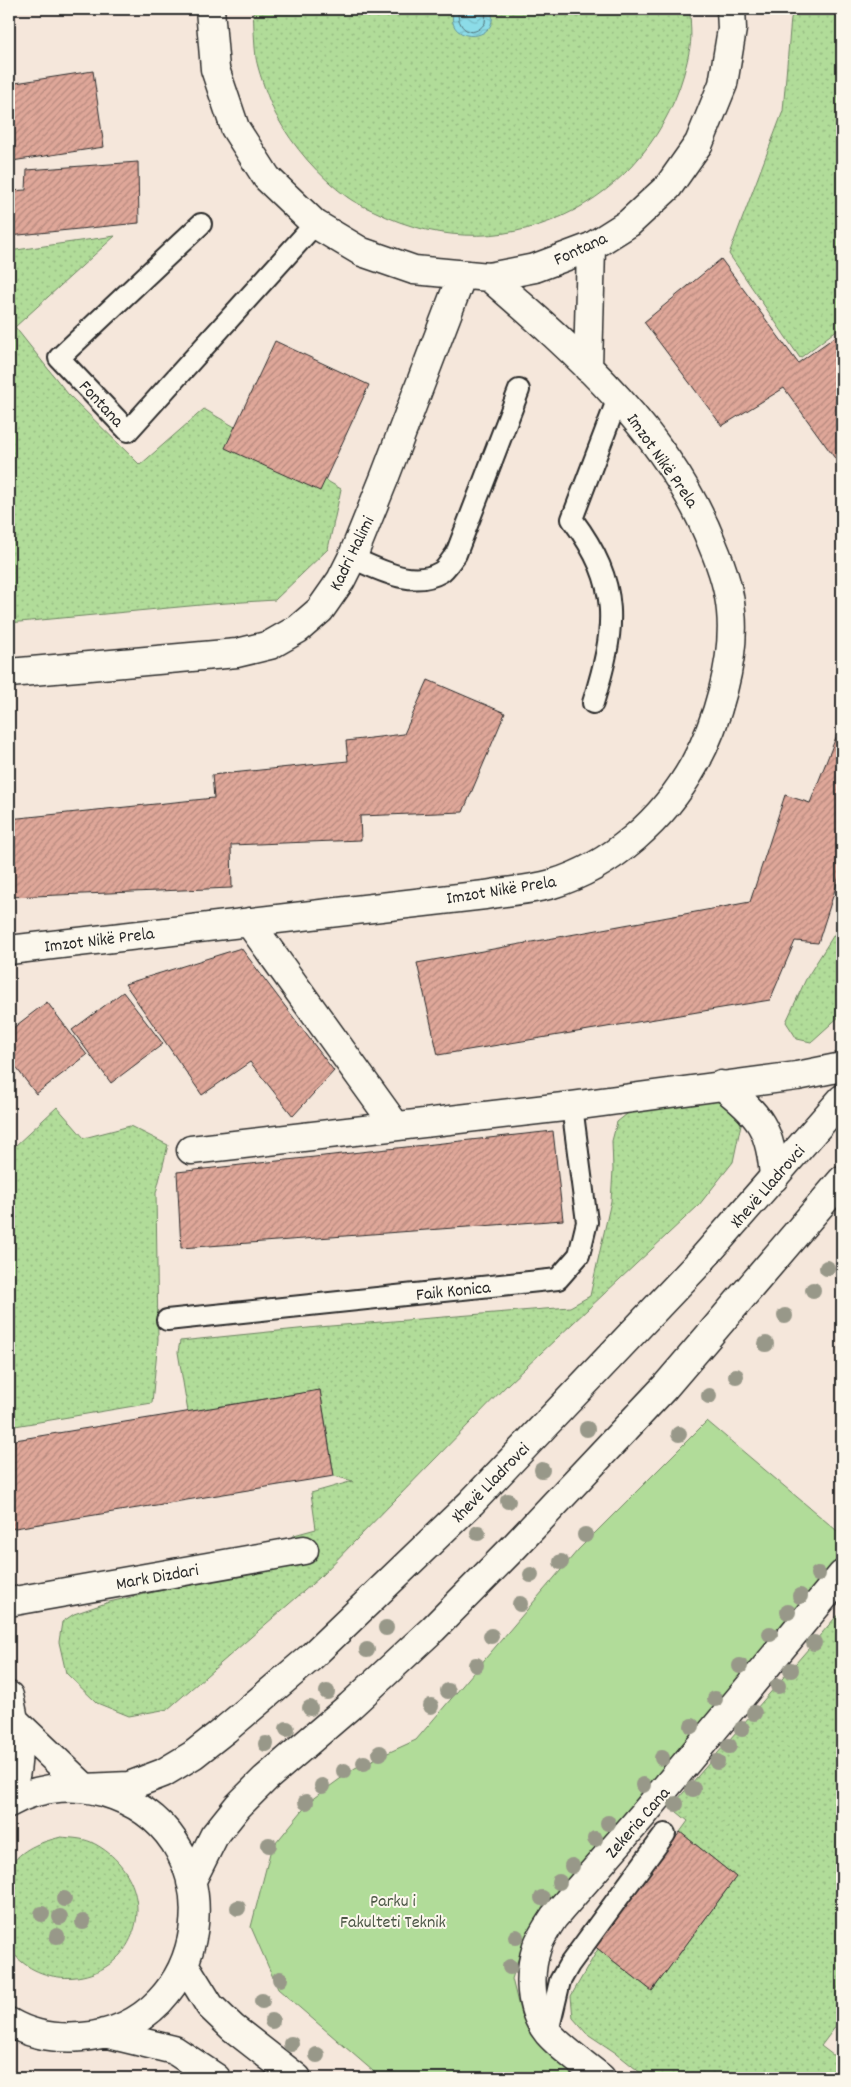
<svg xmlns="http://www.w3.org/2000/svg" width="851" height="2087" viewBox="0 0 851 2087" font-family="Dekko,sans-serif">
  <defs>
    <pattern id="grass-dots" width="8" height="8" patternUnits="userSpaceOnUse" patternTransform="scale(1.25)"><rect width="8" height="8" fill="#b1dc99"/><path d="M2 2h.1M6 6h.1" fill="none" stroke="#98bd84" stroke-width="1.8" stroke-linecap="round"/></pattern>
    <pattern id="water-waves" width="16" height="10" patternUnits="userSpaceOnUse" patternTransform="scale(1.25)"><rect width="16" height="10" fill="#8cdce8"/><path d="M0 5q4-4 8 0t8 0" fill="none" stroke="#79bdc7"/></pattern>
    <pattern id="building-hatch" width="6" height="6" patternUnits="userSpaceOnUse" patternTransform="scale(1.25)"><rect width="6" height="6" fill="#dfa799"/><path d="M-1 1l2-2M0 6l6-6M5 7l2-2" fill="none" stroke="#b5887d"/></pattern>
  </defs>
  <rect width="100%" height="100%" fill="#f5e7db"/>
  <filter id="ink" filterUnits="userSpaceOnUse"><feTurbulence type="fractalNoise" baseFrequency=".02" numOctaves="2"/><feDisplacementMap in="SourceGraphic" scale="10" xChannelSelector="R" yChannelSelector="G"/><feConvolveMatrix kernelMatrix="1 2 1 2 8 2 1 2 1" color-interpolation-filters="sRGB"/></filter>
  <g filter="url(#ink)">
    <path fill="url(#grass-dots)" stroke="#6e8462" d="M 253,9 L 690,9 C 690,21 692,35 690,47 C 665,195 511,280 374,211 C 365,207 355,203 347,197 C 319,176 293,147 276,115 C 270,104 258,71 256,58 C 254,42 254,25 253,9 Z
      M 796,9 L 842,9 L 842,326 L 800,358 L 729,254 L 783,111 L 791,18 Z
      M 115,236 L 15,327 L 68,394 L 140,465 L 204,409 L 341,489 L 328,549 L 275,600 L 211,604 L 9,623 L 9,251 Z
      M 842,922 L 842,1014 L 811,1042 L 797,1039 L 786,1022 L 806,979 Z
      M 710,1099 L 732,1107 L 741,1124 L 733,1162 L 699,1205 L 509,1383 L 319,1578 L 168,1709 L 129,1716 L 97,1703 L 66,1673 L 59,1642 L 62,1622 L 74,1614 L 109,1602 L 295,1561 L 294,1535 L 316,1529 L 311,1493 L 353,1481 L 334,1476 L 320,1390 L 188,1412 L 178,1352 L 180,1341 L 318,1327 L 570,1307 L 590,1296 L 611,1201 L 613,1170 L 612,1141 L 617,1122 L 632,1110 Z
      M 57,1107 L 84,1138 L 130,1126 L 168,1145 L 156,1193 L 158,1339 L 152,1403 L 9,1427 L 9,1142 L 15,1146 Z
      M 842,1613 L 842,2018 L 821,2046 L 842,2062 L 842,2078 L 647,2078 L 616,2053 L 586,2033 L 573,2018 L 571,1996 L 598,1949 L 652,1991 L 736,1877 L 680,1832 L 688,1821 L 671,1807 L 835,1618 Z
      M 61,1837 C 70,1838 82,1838 91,1842 C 132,1861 152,1910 124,1950 C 96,1988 35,1986 9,1948 L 9,1867 C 23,1848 38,1843 61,1837 Z"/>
    <path fill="#b1dc99" stroke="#6e8462" d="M 707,1421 L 842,1535 L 842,1553 L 547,1913 L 521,1950 L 512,1979 L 521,2015 L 593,2078 L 381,2078 L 278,1989 L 251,1927 L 271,1849 L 311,1800 L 355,1768 L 416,1740 L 578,1550 Z"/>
    <path fill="url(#water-waves)" stroke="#65959c" d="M 454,9 L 491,9 C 502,44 442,45 454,9 Z"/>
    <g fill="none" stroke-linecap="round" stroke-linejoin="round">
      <path stroke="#527277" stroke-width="1" d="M 458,9 C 456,28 472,41 485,23 L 486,9"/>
    </g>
    <path fill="url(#building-hatch)" stroke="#2b2b2b" d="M 93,71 L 104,147 L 12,161 L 9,142 L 9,84 Z
      M 138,162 L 139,223 L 9,236 L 9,191 L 26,190 L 27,170 Z
      M 721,259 L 798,363 L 839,334 L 842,338 L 842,468 L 784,388 L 722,426 L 644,322 Z
      M 275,341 L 369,385 L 320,491 L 225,448 Z
      M 428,680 L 505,713 L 463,812 L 360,816 L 361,840 L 231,845 L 232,888 L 9,897 L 9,819 L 214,798 L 212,775 L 348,761 L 346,741 L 404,734 Z
      M 842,722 L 842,868 L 818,943 L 795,941 L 770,1000 L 438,1055 L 417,963 L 750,902 L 785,795 L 810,803 Z
      M 241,948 L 334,1071 L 293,1116 L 250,1062 L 202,1095 L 125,984 Z
      M 123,992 L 163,1044 L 111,1083 L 72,1030 Z
      M 47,1002 L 87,1055 L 36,1094 L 9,1058 L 9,1031 Z
      M 553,1131 L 563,1220 L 181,1248 L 177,1172 Z
      M 320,1390 L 334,1476 L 9,1529 L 9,1441 Z
      M 680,1832 L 736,1877 L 652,1991 L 593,1945 Z"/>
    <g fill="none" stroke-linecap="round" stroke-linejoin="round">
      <defs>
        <path id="service" d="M 201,224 L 59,358 L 128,431 L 315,224
          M 352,558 C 379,569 412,589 441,572 C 446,569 451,560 456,554 L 519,390
          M 593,703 C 616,628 622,586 572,519 L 618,398
          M 167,1320 L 558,1279 L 579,1255 L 587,1222 L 572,1106
          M 548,2032 L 560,1981 L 569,1965 L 665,1834"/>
        <path id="minor" d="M 210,9 L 215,69 L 235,128 L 267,178 L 315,224 L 362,252 L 414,270 L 489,277 L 535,268 L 591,247 L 629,223 L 668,187 L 699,143 L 723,84 L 732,29 L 731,9
          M 588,368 L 591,247
          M 9,673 L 237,653 L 270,645 L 298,629 L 320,610 L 341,580 L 352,558 L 384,479 L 462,275
          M 249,922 L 395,1125
          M 9,950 L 485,895 C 507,891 531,890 552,884 C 612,866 664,819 694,765 C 717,724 736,659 731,611 C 729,588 722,567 713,546 C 670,435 577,353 489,277
          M 721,1085 C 760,1115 771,1129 774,1178
          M 191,1150 L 572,1106 L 797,1076 L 842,1067
          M 9,1602 L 304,1550
          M 9,1696 C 16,1726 24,1764 9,1792
          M 15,1721 L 85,1788
          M 601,2078 C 584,2064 563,2050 548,2033 C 529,2010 528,1974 537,1947 C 541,1936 548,1926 554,1917 L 642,1816 L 842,1575"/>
        <path id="secondary" d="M 85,1788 L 129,1786 L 163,1773 L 193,1755 L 226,1729 L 311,1657 L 471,1503 L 697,1265 L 842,1099
          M 9,1803 C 41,1785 80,1783 115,1796 C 238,1842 212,2026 82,2037 C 57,2039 31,2035 9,2022
          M 191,1882 L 214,1836 L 238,1806 L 265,1779 L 350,1706 L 433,1629 L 515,1546 L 665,1387 L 842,1180
          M 184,1964 L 210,2006 L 233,2028 L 297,2078
          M 104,2033 L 174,2050 L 216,2078"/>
      </defs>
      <use href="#service" stroke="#2b2b2b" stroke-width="24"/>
      <use href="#minor" stroke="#2b2b2b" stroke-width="31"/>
      <use href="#secondary" stroke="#2b2b2b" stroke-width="31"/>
      <use href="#service" stroke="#fbf7ec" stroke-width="20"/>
      <use href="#minor" stroke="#fbf7ec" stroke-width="28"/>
      <use href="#secondary" stroke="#fbf7ec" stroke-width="28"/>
    </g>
    <g fill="#989889">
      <circle cx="827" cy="1268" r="8"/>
      <circle cx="813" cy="1290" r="8"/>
      <circle cx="785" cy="1316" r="8"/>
      <circle cx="766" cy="1344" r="8"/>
      <circle cx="736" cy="1376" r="8"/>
      <circle cx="709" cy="1396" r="8"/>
      <circle cx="587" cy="1429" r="8"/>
      <circle cx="679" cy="1434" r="8"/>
      <circle cx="542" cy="1470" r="8"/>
      <circle cx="508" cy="1501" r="8"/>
      <circle cx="478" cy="1533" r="8"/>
      <circle cx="585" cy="1535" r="8"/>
      <circle cx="561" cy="1562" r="8"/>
      <circle cx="818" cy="1574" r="8"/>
      <circle cx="531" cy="1575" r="8"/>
      <circle cx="800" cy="1596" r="8"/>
      <circle cx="520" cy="1604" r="8"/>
      <circle cx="788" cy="1612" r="8"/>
      <circle cx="386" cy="1628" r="8"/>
      <circle cx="770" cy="1634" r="8"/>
      <circle cx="491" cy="1636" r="8"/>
      <circle cx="814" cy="1643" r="8"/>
      <circle cx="367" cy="1650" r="8"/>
      <circle cx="476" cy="1665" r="8"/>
      <circle cx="740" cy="1666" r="8"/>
      <circle cx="791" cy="1670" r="8"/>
      <circle cx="778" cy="1686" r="8"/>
      <circle cx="448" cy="1691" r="8"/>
      <circle cx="327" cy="1692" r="8"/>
      <circle cx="715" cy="1699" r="8"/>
      <circle cx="431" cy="1706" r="8"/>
      <circle cx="310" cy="1708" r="8"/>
      <circle cx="754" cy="1713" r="8"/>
      <circle cx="692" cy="1726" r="8"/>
      <circle cx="287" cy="1729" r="8"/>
      <circle cx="742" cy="1729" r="8"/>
      <circle cx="266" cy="1744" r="8"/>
      <circle cx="729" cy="1746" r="8"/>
      <circle cx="380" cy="1753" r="8"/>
      <circle cx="662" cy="1758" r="8"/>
      <circle cx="717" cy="1762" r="8"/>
      <circle cx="364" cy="1763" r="8"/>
      <circle cx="344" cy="1771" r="8"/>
      <circle cx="643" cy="1785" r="8"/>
      <circle cx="322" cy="1786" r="8"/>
      <circle cx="693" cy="1789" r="8"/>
      <circle cx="306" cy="1802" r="8"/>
      <circle cx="676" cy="1804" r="8"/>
      <circle cx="608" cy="1823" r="8"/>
      <circle cx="595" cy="1839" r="8"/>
      <circle cx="269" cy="1845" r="8"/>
      <circle cx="572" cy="1866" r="8"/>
      <circle cx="559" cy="1882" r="8"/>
      <circle cx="542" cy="1898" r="8"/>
      <circle cx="64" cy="1899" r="8"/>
      <circle cx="238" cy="1908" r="8"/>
      <circle cx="42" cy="1914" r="8"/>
      <circle cx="60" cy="1917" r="8"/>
      <circle cx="83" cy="1922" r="8"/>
      <circle cx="57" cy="1936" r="8"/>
      <circle cx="516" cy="1937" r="8"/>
      <circle cx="510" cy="1967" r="8"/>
      <circle cx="280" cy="1979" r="8"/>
      <circle cx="262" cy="2001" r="8"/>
      <circle cx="272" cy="2021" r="8"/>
      <circle cx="291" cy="2044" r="8"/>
      <circle cx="317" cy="2055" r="8"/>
    </g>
  </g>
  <g text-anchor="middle" stroke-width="4" stroke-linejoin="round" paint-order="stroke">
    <g font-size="18" fill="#2b2b2b" stroke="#fbf7ec">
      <text transform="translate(580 248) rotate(-25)" y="6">Fontana</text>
      <text transform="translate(102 403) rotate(47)" y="6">Fontana</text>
      <text transform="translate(663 460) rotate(55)" y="6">Imzot Nikë Prela</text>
      <text transform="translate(351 553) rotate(-64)" y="6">Kadri Halimi</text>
      <text transform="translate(501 889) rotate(-9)" y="6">Imzot Nikë Prela</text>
      <text transform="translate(99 939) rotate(-7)" y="6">Imzot Nikë Prela</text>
      <text transform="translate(767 1186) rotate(-49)" y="6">Xhevë Lladrovci</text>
      <text transform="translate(453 1290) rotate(-6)" y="6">Faik Konica</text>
      <text transform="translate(490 1482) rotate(-46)" y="6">Xhevë Lladrovci</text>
      <text transform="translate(157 1576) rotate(-10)" y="6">Mark Dizdari</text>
      <text transform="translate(637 1822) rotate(-49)" y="6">Zekeria Cana</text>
    </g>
    <g font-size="18" fill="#4c5746" stroke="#fbf7ec">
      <text x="393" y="1906">Parku i<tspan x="393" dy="21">Fakulteti Teknik</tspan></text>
    </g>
  </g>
  <rect width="851" height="2087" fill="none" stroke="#fbf7ec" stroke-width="30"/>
  <rect x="15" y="15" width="821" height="2057" fill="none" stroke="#2b2b2b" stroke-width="2" filter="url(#ink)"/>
</svg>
